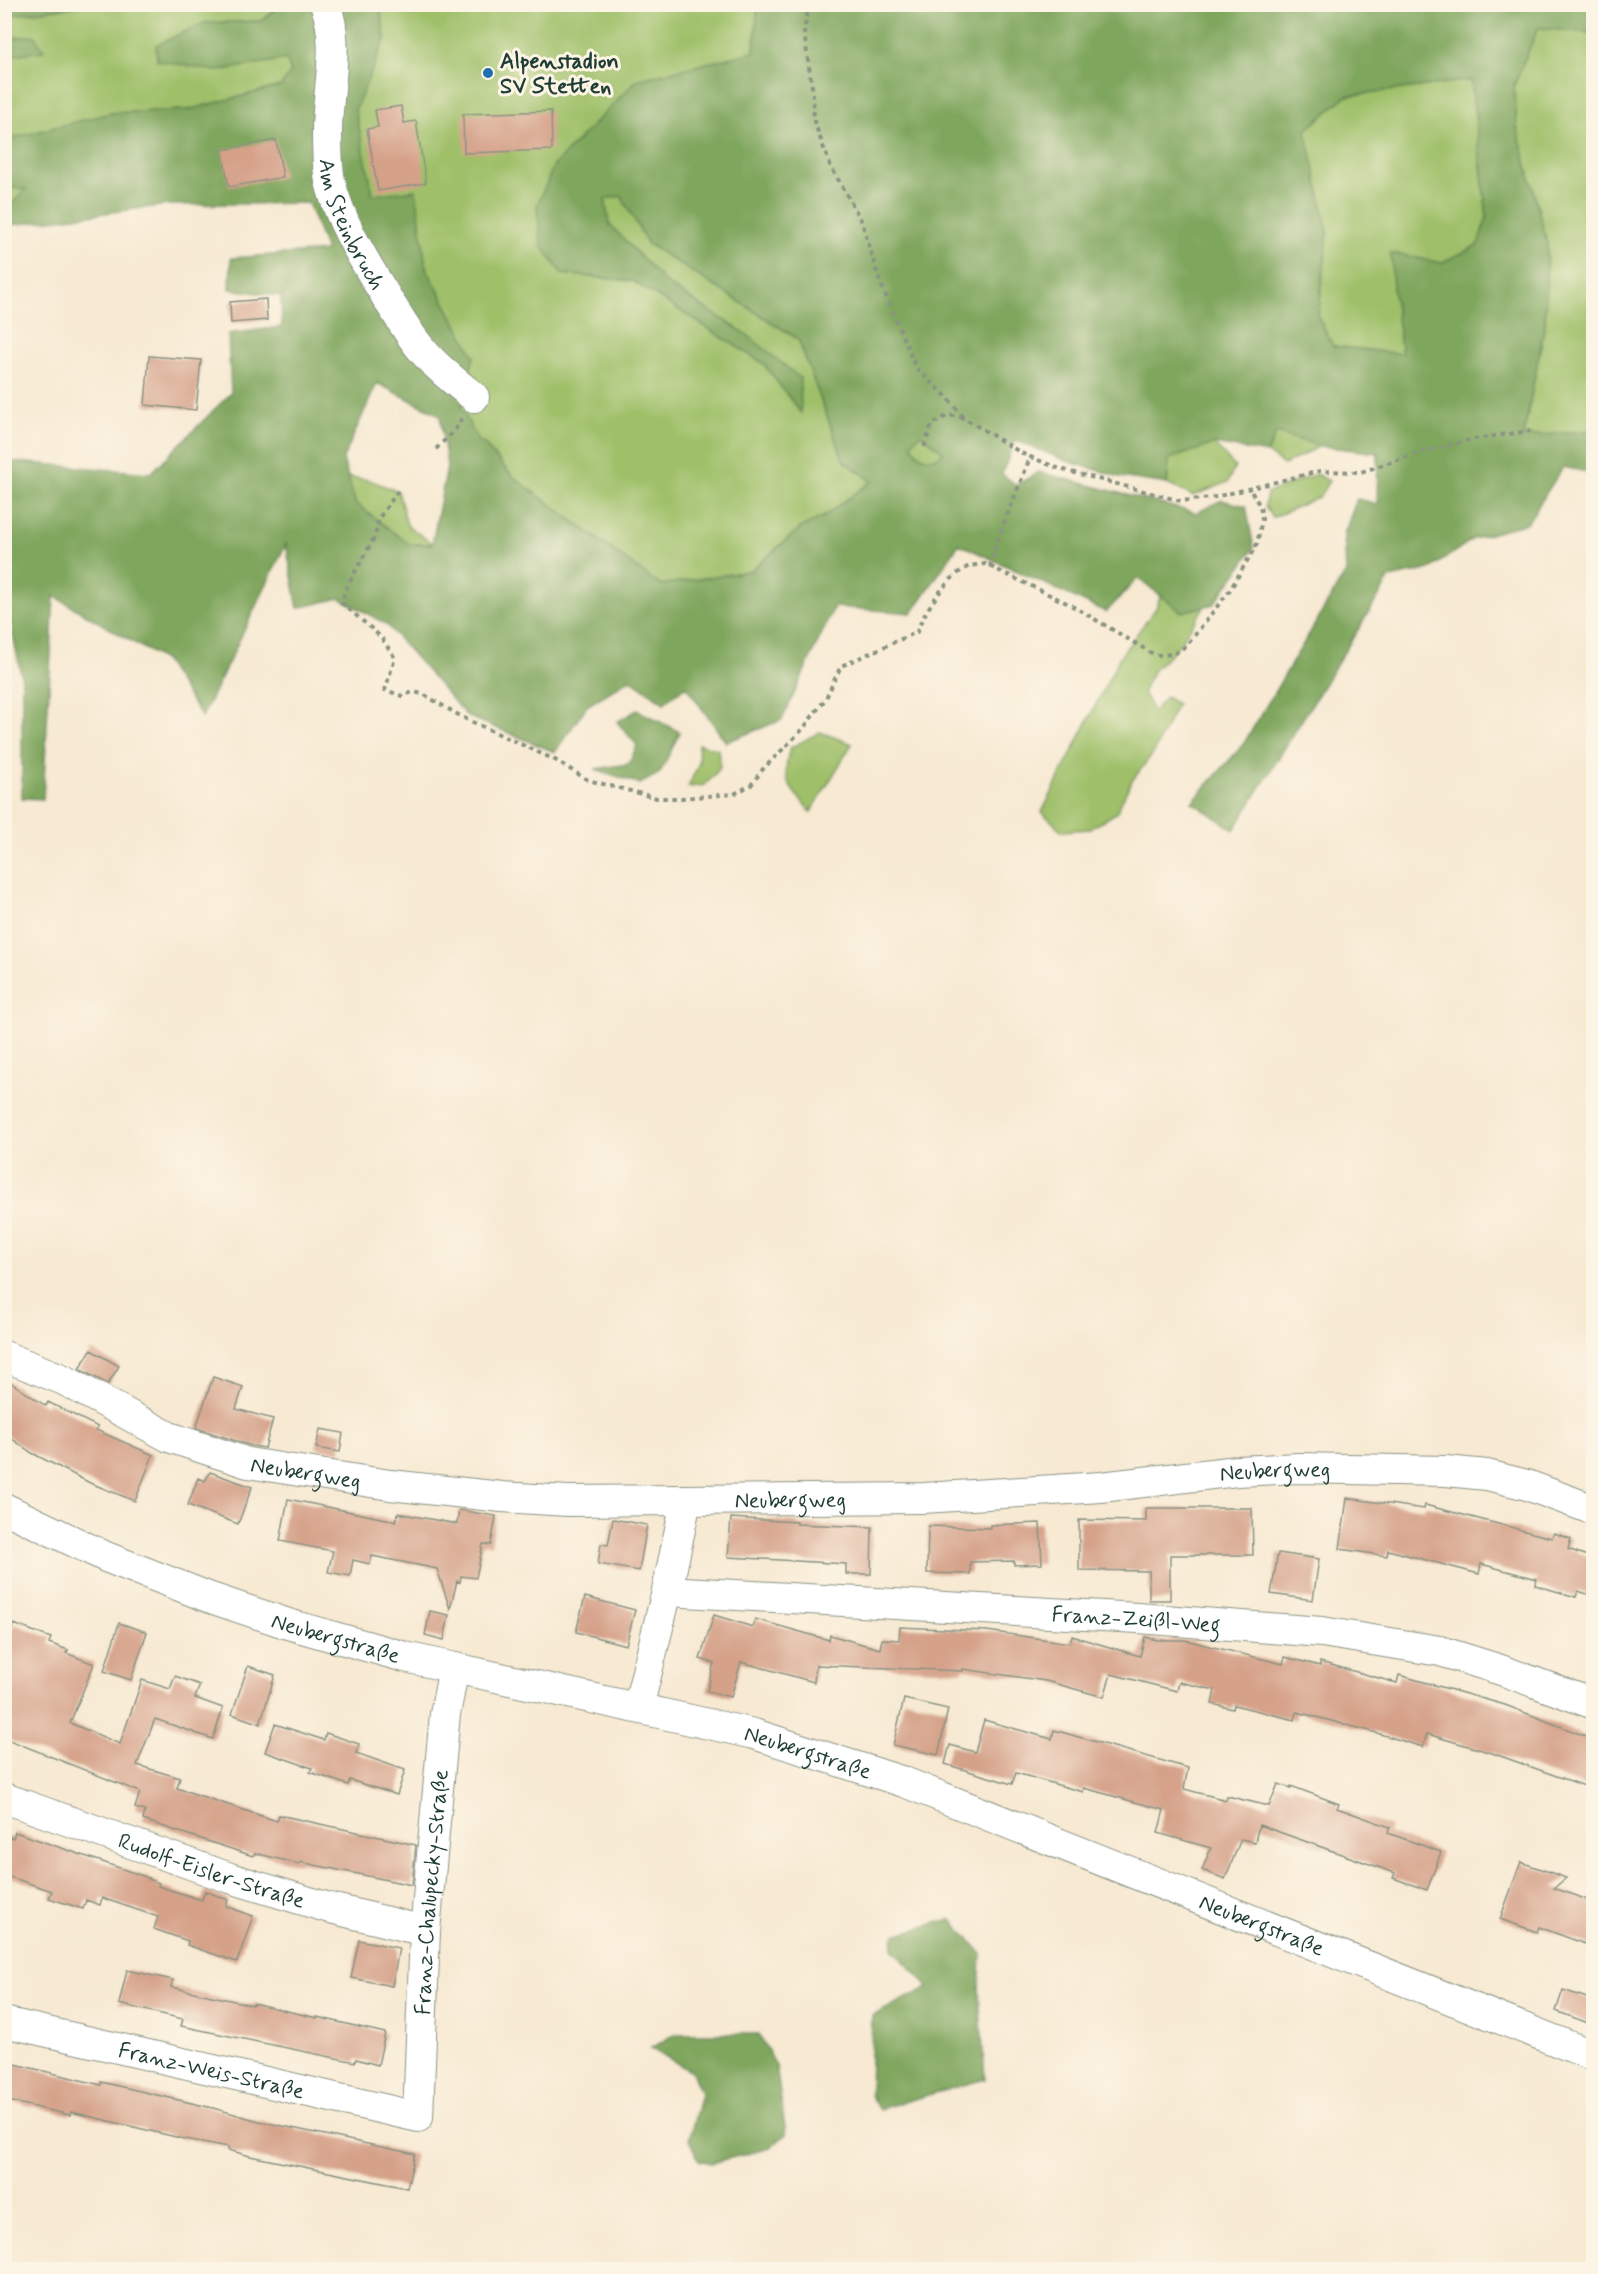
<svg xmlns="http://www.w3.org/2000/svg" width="1598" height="2274" viewBox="0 0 1598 2274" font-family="Mynerve,sans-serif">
  <rect width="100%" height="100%" fill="#fcf5e5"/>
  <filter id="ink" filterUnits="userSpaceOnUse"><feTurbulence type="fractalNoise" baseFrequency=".0167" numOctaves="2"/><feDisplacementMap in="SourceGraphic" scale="12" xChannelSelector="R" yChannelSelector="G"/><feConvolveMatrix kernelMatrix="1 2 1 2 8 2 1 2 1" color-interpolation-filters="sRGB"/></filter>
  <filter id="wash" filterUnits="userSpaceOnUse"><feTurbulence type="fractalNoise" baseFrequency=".008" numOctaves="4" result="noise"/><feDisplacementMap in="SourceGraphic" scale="24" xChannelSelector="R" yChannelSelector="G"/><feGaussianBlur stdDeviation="1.35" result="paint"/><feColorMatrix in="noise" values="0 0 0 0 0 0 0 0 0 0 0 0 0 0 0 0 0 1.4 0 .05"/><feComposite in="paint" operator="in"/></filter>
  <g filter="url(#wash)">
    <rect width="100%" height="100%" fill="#f7e9d2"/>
    <path fill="#9fc069" stroke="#5f7e4e" stroke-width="1.5" d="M 87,4 L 281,5 L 261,21 L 204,23 L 216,71 L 287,59 L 291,72 L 281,86 L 188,110 L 111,113 L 5,140 L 4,16 Z
      M 380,5 L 758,5 L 754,52 L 637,80 L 602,117 L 562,274 L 633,281 L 763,363 L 800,412 L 746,334 L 667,284 L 609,224 L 605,199 L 621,196 L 648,244 L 798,339 L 844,461 L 872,481 L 823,517 L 802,527 L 750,571 L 660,585 L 512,476 L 483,443 L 478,441 L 461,408 L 474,356 L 426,268 L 416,191 L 373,195 L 355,110 L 385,39 Z
      M 1538,28 L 1593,33 L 1593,430 L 1523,437 L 1545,324 L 1547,243 L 1517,128 L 1514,85 Z
      M 1471,80 L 1487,217 L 1478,245 L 1442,263 L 1391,253 L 1393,288 L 1402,354 L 1333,346 L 1318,317 L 1328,232 L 1305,131 L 1346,96 Z
      M 5,187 L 27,188 L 5,211 Z
      M 1276,433 L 1320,446 L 1284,465 L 1267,453 Z
      M 921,434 L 940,449 L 943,453 C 930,464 917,457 911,443 Z
      M 1214,444 L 1235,467 L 1228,482 L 1193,496 L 1167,484 L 1169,459 Z
      M 1316,474 L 1329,481 L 1319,497 L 1272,518 L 1265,506 L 1267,493 Z
      M 347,477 L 369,480 L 398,491 L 407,525 L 433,544 L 408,544 L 355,503 Z
      M 1161,595 L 1182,612 L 1205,606 L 1178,646 L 1154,670 L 1143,692 L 1153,712 L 1166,697 L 1177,704 L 1154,752 L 1131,782 L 1116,813 L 1089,829 L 1062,831 L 1042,812 L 1120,657 L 1156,608 Z
      M 820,732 L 852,744 L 811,812 C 790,787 780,782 790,748 Z
      M 698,744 L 718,749 L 720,768 L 705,785 L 688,787 L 699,763 Z"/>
    <path fill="#7fa65d" stroke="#4f7248" stroke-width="1.5" fill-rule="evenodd" d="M 5,4 L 87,4 L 87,5 L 5,16 Z
      M 281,5 L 380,5 L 385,39 L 355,110 L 373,195 L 416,190 L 426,268 L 474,356 L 461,408 L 478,441 L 483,443 L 512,476 L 660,585 L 750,571 L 802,527 L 823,517 L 872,481 L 844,461 L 798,339 L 648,244 L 621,196 L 605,199 L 609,224 L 667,284 L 746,334 L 800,378 L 801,413 L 763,363 L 633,281 L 562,274 L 541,245 L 537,206 L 554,165 L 637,80 L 754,52 L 758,5 L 1593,5 L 1593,33 L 1538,28 L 1514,85 L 1517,128 L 1547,243 L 1545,324 L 1523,437 L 1593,430 L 1593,473 L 1563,467 L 1527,523 L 1473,539 L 1430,569 L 1390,578 L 1234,830 L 1192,802 L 1243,745 L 1346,572 L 1344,534 L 1357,499 L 1377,504 L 1378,453 L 1320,446 L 1276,433 L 1267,453 L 1214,444 L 1169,459 L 1167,484 L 1120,477 L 1067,461 L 1015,440 L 1002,474 L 1016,485 L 1039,472 L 1196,513 L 1222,500 L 1246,506 L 1254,548 L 1214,604 L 1182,612 L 1138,578 L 1106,612 L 959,544 L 912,613 L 834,607 L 782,720 L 726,742 L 686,686 L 664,703 L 630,679 L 587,706 L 555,752 L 467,716 L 386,624 L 340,598 L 298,608 L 286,544 L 202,717 L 164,660 L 54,596 L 43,799 L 22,798 L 22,679 L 5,595 L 5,461 L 151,473 L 231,393 L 228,334 L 282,327 L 281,296 L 230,289 L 231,258 L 326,251 L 308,203 L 167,205 L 5,226 L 5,211 L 26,189 L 5,187 L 5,140 L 111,113 L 188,110 L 281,86 L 291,72 L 286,59 L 216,71 L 157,60 L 156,45 L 204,23 L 261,21 ZM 1471,80 L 1487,217 L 1478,245 L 1442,263 L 1391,253 L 1393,288 L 1402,354 L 1333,346 L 1318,317 L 1328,232 L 1306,130 L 1346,96 ZM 377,383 L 440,415 L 447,467 L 432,544 L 409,544 L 355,503 L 343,459 ZM 921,434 L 940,449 L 943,453 C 930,464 917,457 911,443 Z
      M 34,35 L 44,51 L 5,56 L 5,39 Z
      M 637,710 L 680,732 L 660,773 L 640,784 L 595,769 L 629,764 L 637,745 L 617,722 Z
      M 951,1919 L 981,1953 L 979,1993 L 985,2079 L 879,2109 L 870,2095 L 872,2016 L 929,1987 L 893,1950 L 894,1935 Z
      M 675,2034 L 759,2034 L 776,2066 L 786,2134 L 770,2148 L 711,2163 L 699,2160 L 689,2140 L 701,2094 L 692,2072 L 651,2048 Z"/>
    <g id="blocks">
      <path fill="#d5a189" d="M 401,106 L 404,123 L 416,121 L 426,183 L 378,191 L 367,129 L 378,127 L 375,110 Z
        M 551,111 L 552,150 L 464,153 L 463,114 Z
        M 276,140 L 283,177 L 229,187 L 222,150 Z
        M 266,299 L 267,320 L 231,323 L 230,302 Z
        M 149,356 L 201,360 L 196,410 L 145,405 Z
        M 91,1350 L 119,1366 L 108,1384 L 79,1369 Z
        M 213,1377 L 243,1387 L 236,1409 L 273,1419 L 265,1448 L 252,1446 L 196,1428 Z
        M 4,1378 L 46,1406 L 48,1402 L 98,1427 L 96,1430 L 153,1455 L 135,1501 L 90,1483 L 32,1453 L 4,1433 Z
        M 320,1429 L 343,1433 L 340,1452 L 316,1448 Z
        M 210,1472 L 252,1487 L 238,1524 L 188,1505 L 198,1478 L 205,1481 Z
        M 1347,1498 L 1424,1509 L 1425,1505 L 1552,1538 L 1554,1533 L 1571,1539 L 1568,1549 L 1593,1558 L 1593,1596 L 1578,1591 L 1576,1597 L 1535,1585 L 1537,1579 L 1481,1564 L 1479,1574 L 1388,1550 L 1387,1556 L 1340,1549 Z
        M 288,1499 L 396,1521 L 398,1513 L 457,1524 L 459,1510 L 496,1516 L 491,1545 L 483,1544 L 476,1578 L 461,1576 L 460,1582 L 457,1581 L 450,1609 L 437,1569 L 372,1556 L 370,1564 L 353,1560 L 350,1576 L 328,1572 L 333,1551 L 280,1541 Z
        M 1146,1508 L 1252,1508 L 1253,1555 L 1170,1555 L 1170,1600 L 1149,1600 L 1149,1571 L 1079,1570 L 1079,1520 L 1146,1521 Z
        M 731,1518 L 797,1522 L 797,1524 L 872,1527 L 871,1574 L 846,1574 L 846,1564 L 728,1557 Z
        M 613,1519 L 647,1525 L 639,1571 L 598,1564 L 601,1544 L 608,1545 Z
        M 1040,1523 L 1042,1564 L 1014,1565 L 1014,1561 L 970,1562 L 970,1574 L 927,1573 L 928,1526 L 990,1528 L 990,1525 Z
        M 1278,1553 L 1319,1559 L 1313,1600 L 1271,1594 Z
        M 585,1597 L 635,1610 L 626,1645 L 576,1632 Z
        M 430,1611 L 449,1615 L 444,1640 L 425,1635 Z
        M 714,1615 L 753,1627 L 755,1619 L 829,1640 L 830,1635 L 880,1649 L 882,1639 L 899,1640 L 900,1627 L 987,1631 L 1070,1643 L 1072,1636 L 1140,1656 L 1145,1637 L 1157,1640 L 1185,1640 L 1283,1664 L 1285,1657 L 1320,1666 L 1320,1662 L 1397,1683 L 1399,1675 L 1505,1705 L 1593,1739 L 1593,1789 L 1492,1753 L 1427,1734 L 1423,1747 L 1370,1731 L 1297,1712 L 1295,1720 L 1234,1705 L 1233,1709 L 1212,1704 L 1215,1690 L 1179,1682 L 1177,1691 L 1111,1674 L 1104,1697 L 1046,1681 L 963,1669 L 963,1671 L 816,1665 L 814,1682 L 741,1662 L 731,1697 L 707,1691 L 714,1663 L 700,1659 Z
        M 119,1623 L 147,1632 L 131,1680 L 104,1671 Z
        M 14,1624 L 51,1638 L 49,1643 L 68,1650 L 66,1653 L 94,1664 L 70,1723 L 120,1744 L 142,1680 L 170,1689 L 175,1676 L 200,1685 L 195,1698 L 223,1708 L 213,1739 L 155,1719 L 137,1765 L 180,1778 L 177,1788 L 277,1821 L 279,1815 L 416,1845 L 412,1885 L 300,1862 L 299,1864 L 255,1853 L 253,1856 L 143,1820 L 145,1811 L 135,1808 L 140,1792 L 4,1738 L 4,1626 L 12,1629 Z
        M 248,1666 L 275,1675 L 260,1724 L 232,1714 Z
        M 904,1699 L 948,1709 L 938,1755 L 893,1745 Z
        M 984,1720 L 1052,1739 L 1054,1730 L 1188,1768 L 1184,1789 L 1226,1800 L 1227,1796 L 1269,1806 L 1278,1784 L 1291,1788 L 1291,1786 L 1339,1804 L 1337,1808 L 1390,1827 L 1388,1833 L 1441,1852 L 1427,1890 L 1393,1878 L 1395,1873 L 1259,1825 L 1255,1842 L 1241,1839 L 1225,1879 L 1202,1870 L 1211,1848 L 1158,1833 L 1164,1810 L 1084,1788 L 1083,1792 L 1016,1773 L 1012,1784 L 945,1764 L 950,1745 L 975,1752 Z
        M 275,1724 L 324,1740 L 326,1733 L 359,1744 L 356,1753 L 405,1770 L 397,1795 L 350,1780 L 348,1785 L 310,1772 L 312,1768 L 265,1752 Z
        M 15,1832 L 149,1878 L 148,1879 L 159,1883 L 158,1886 L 202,1900 L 205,1891 L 228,1900 L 226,1906 L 253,1916 L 237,1962 L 187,1945 L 188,1941 L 154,1929 L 158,1917 L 102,1898 L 100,1905 L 86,1900 L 83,1909 L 49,1898 L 52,1891 L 4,1875 L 4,1835 L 13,1838 Z
        M 1521,1862 L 1566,1878 L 1554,1888 L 1593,1902 L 1593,1947 L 1539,1927 L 1537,1932 L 1500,1919 Z
        M 359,1940 L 399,1948 L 392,1986 L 351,1978 Z
        M 127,1970 L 173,1980 L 171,1987 L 252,2005 L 253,2003 L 317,2018 L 317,2017 L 385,2033 L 378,2065 L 356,2059 L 355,2062 L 181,2026 L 183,2019 L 119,2004 Z
        M 1563,1990 L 1593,2000 L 1593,2025 L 1556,2011 Z
        M 11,2063 L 101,2085 L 101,2082 L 213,2108 L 259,2121 L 415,2154 L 407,2188 L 250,2156 L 228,2150 L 229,2147 L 180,2138 L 71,2112 L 70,2115 L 4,2100 L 4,2091 Z"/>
    </g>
  </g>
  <g filter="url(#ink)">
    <use href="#blocks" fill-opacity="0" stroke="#8b9383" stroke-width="1.5"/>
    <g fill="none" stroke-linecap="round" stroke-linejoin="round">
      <defs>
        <g id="minor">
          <path id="s1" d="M 325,4 C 341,43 327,91 327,131 C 327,147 327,165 330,181 C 340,224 367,265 390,303 C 398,315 406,329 415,341 C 431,363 453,380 474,397"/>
          <path id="s2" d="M 4,1356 L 64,1380 L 169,1437 L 248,1463 L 390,1485 L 502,1497 L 568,1501 L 923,1498 L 1101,1487 L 1237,1471 L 1298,1468 L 1446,1471 L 1487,1475 L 1527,1485 L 1594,1510"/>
          <path id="s3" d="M 4,1508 L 106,1557 L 208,1597 L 288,1624 L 405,1657 L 754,1734 L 904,1782 L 1594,2056"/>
          <path id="s4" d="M 667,1591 L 1138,1618 L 1322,1632 L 1440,1651 L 1501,1670 L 1594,1704"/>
          <path d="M 638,1708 L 667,1591 L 686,1501"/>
          <path id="s5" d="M 4,1798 L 230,1878 L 326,1907 L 425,1931"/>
          <path id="s6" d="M 4,2022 L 418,2117 L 425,1931 L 445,1714 L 454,1668"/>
        </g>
      </defs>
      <use href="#minor" stroke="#8b9383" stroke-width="32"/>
      <path stroke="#8b9383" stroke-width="4" stroke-dasharray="4.5 4.5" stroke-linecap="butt" d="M 809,4 L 804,32 L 813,94 L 814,121 L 830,165 L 862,222 L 879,279 L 916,368 L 947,397 L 964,418
        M 924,447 L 932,424 L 949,415 L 964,418 L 1023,454 L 1060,469 L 1181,501 L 1211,498 L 1320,471 L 1361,472 L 1418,453 L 1474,439 L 1530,431
        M 436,449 L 455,430 L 462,418
        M 398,491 L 379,518 L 375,536 L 345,590 L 342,603 L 381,637 L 395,658 L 385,690 L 402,696 L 413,692 L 423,694 L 462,717 L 555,760 L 588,780 L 657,798 L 681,798 L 734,794 L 751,785 L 763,769 L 803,729 L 826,698 L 841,666 L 917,632 C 923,612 950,573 970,566 C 974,565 980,565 985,564 L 1071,605 L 1155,655 L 1174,654 L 1187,645 L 1230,590 L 1257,544 L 1262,519 L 1260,506 L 1249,488
        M 990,567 C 999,529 1017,494 1030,457"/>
      <use href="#minor" stroke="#fff" stroke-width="30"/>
    </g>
  </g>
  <circle fill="#1f6fb2" stroke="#fcf5e5" stroke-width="2" cx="488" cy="73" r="6"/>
  <g text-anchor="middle" stroke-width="6" stroke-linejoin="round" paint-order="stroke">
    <g font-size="22" font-weight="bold" fill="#1f3d34" stroke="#fcf5e5" text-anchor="start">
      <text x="500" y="68">Alpenstadion<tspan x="500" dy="25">SV Stetten</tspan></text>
    </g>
    <g font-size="22" fill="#1f3d34" stroke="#fcf5e5">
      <text dy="8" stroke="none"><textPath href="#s1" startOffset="226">Am Steinbruch</textPath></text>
      <text dy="8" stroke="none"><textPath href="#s2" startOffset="326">Neubergweg</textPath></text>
      <text dy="8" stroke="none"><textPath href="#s2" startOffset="1298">Neubergweg</textPath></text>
      <text dy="8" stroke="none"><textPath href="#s2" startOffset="812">Neubergweg</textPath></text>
      <text dy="8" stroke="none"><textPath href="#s4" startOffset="470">Franz-Zeißl-Weg</textPath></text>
      <text dy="8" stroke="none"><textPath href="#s3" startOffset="357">Neubergstraße</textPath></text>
      <text dy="8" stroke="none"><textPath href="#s3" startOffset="843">Neubergstraße</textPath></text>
      <text dy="8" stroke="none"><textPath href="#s5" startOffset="220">Rudolf-Eisler-Straße</textPath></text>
      <text dy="8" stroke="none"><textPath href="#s6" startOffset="650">Franz-Chalupecky-Straße</textPath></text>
      <text dy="8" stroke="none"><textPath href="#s3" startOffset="1329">Neubergstraße</textPath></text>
      <text dy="8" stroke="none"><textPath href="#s6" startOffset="213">Franz-Weis-Straße</textPath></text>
    </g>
  </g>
  <rect width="1598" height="2274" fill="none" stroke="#fcf5e5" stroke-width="24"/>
</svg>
